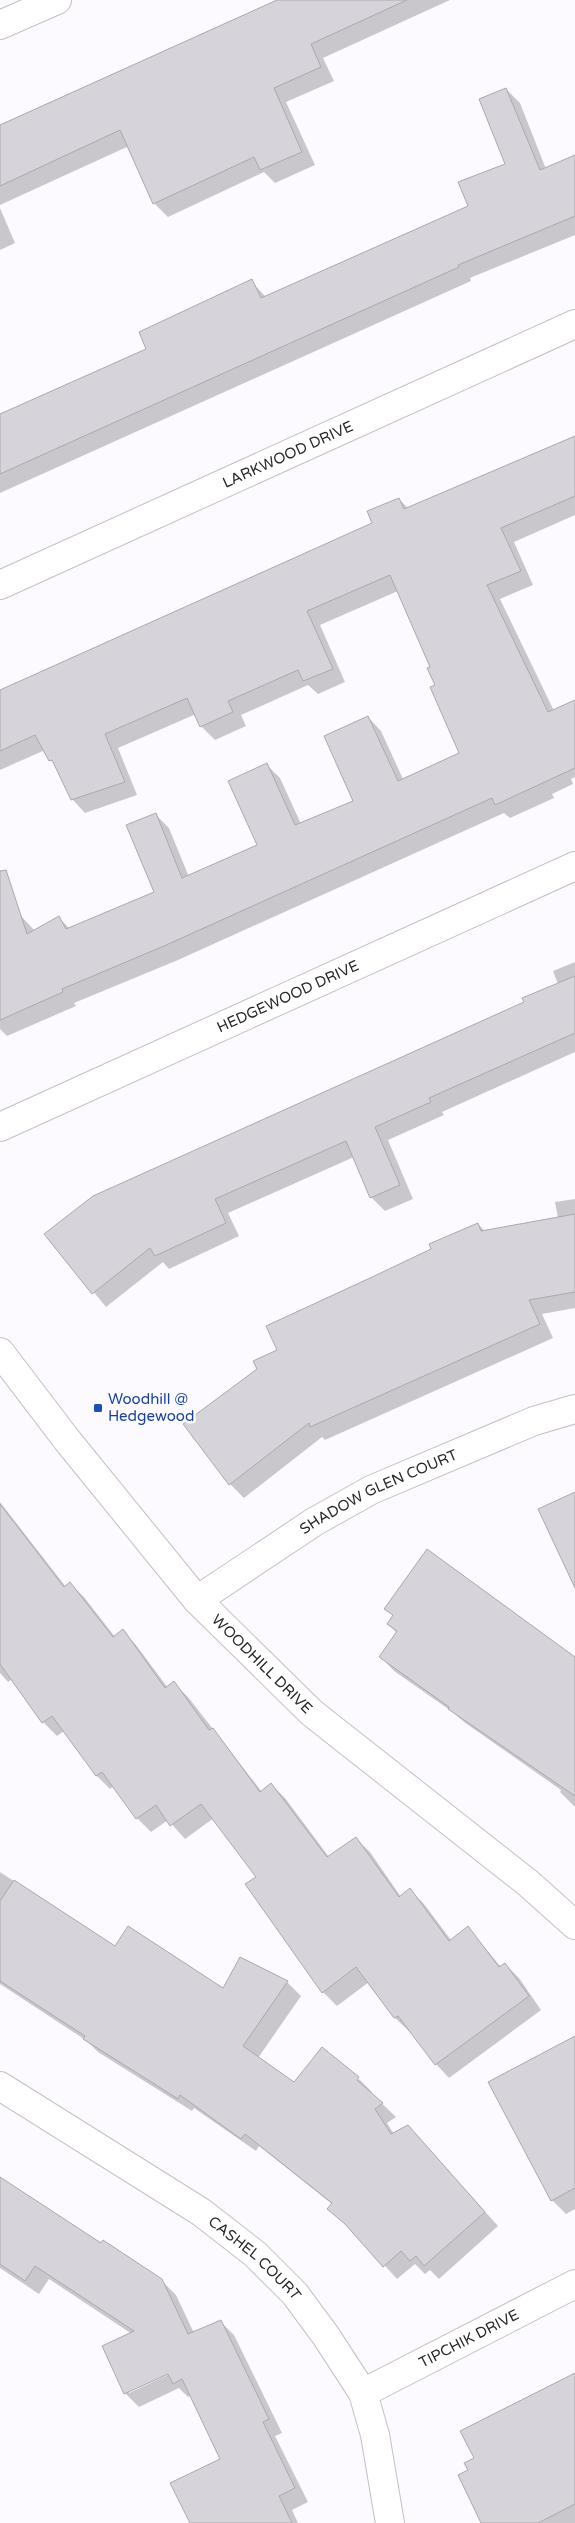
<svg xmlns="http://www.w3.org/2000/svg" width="575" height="2523" viewBox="0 0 575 2523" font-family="'Varela Round',sans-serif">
  <rect width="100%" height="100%" fill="#fcf9ff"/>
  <path fill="#0003" fill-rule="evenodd" d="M 278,0 L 450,0 L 323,58 L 334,81 L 286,102 L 315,165 L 275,183 L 264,172 L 168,217 L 154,203 L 129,146 L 0,205 L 0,125 Z
    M 506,89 L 520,103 L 546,169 L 575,157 L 575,235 L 470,278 L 471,281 L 0,493 L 0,416 L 148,350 L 251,281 L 266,297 L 469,207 L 506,164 Z
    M 0,208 L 15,243 L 0,250 Z
    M 575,436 L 575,515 L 514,542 L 533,585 L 500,599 L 554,711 L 575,701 L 575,777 L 571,779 L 573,784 L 552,794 L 554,798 L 510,818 L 504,813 L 178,960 L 74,1003 L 76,1006 L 7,1036 L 0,1029 L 0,925 L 21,916 L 35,931 L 58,917 L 70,929 L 155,893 L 155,814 L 169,828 L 189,877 L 259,845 L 266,764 L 280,778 L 301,824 L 354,801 L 368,717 L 381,731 L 403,779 L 461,753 L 431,667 L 398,591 L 320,625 L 345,682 L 318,694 L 308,685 L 241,715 L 246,726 L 215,740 L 201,726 L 196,714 L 118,748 L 137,795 L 85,813 L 72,799 L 58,768 L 45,750 L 0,770 L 0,692 L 374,524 L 399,499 L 408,508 Z
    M 575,962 L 575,1052 L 442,1112 L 444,1115 L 388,1140 L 413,1199 L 385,1211 L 371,1197 L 354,1157 L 228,1213 L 239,1236 L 169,1269 L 163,1262 L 106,1307 L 46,1234 L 525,1002 L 558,984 L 553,971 Z
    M 575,1199 L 575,1308 L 542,1314 L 553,1338 L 325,1440 L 322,1437 L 244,1498 L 230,1484 L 258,1369 L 279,1351 L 433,1249 L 478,1224 L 485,1231 L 558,1218 L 555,1202 Z
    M 0,1502 L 66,1587 L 70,1584 L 84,1597 L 115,1637 L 123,1631 L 136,1645 L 168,1688 L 174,1683 L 188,1697 L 262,1792 L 271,1784 L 285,1798 L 329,1857 L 356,1839 L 370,1852 L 401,1897 L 410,1890 L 424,1904 L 451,1940 L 468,1928 L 501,1967 L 505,1964 L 519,1978 L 541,2010 L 449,2078 L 436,2064 L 411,2030 L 409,2031 L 395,2018 L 369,1982 L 337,2006 L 323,1992 L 258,1877 L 214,1818 L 185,1839 L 168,1820 L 151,1832 L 137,1818 L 114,1786 L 110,1789 L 96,1775 L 64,1731 L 57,1736 L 43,1722 L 12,1679 L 8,1682 L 0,1673 Z
    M 427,1551 L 575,1657 L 575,1807 L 560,1792 L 561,1790 L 464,1722 L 454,1713 L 394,1671 L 381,1657 L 397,1633 L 388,1624 L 394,1617 L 386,1608 Z
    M 0,1872 L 115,1947 L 224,1990 L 287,1982 L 301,1996 L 258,2058 L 294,2084 L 354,2086 L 359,2079 L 372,2092 L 371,2093 L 396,2117 L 387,2123 L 394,2134 L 408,2126 L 498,2226 L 439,2279 L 430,2270 L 425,2274 L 415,2264 L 397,2279 L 354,2232 L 328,2209 L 332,2204 L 259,2146 L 256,2151 L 194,2108 L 192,2111 L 133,2074 L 98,2052 L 87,2041 L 0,1984 Z
    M 575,2038 L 575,2209 L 566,2214 L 552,2200 Z
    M 0,2178 L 101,2244 L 161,2280 L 176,2295 L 194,2333 L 220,2321 L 234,2335 L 282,2433 L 275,2436 L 308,2502 L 292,2510 L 298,2523 L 192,2523 L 221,2459 L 191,2395 L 188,2397 L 179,2388 L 139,2407 L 125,2393 L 132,2334 L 49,2279 L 39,2294 L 0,2268 ZM 173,2370 L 174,2372 L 129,2393 L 129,2390 Z
    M 575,2375 L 575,2523 L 482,2523 L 470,2471 L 475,2459 Z"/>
  <path fill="#d7d3da" stroke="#aba8af" d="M 277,0 L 407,0 L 311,44 L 321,67 L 274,88 L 302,152 L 260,170 L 254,157 L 153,204 L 120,130 L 0,186 L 0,125 Z
    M 506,88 L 540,170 L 575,155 L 575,216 L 458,265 L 459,267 L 0,474 L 0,414 L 146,349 L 139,332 L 252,279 L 261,298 L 468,206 L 458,182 L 505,164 L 479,99 Z
    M 575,436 L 575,496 L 501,528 L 521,571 L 487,585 L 548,712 L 575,700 L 575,768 L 495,805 L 492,798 L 164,946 L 62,989 L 63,992 L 0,1020 L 0,871 L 6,870 L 27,934 L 59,916 L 66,929 L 154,892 L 126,825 L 156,813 L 182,878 L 257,845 L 228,781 L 267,763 L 295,825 L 353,801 L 324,736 L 368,716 L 398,781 L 459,753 L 430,687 L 435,685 L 427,668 L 430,667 L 390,575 L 307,611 L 333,669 L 303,681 L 298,670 L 228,701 L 233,712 L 200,727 L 187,698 L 105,734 L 125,782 L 71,800 L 52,760 L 49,761 L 35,735 L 0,751 L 0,690 L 372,523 L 367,511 L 399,498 L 404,509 Z
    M 575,976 L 575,1033 L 429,1098 L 431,1102 L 375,1127 L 400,1185 L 370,1198 L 346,1141 L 215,1199 L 226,1223 L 155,1256 L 150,1248 L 92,1294 L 44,1234 L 93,1196 L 524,1002 L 522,998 Z
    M 575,1214 L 575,1292 L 529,1300 L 540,1324 L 310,1427 L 309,1423 L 229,1485 L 183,1424 L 257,1369 L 253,1361 L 277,1350 L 266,1326 L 370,1278 L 431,1249 L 429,1244 L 478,1223 L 481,1231 Z
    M 575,1492 L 575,1588 L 538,1509 Z
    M 0,1504 L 64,1587 L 70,1582 L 113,1637 L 123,1629 L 165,1688 L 174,1681 L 209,1730 L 213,1728 L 260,1792 L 271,1783 L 327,1857 L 356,1837 L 399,1897 L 410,1888 L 449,1941 L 468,1926 L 499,1967 L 505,1963 L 529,1996 L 435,2065 L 398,2016 L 394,2018 L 356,1967 L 322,1993 L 245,1884 L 256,1877 L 201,1804 L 170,1826 L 156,1805 L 136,1819 L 102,1772 L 96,1776 L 52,1716 L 42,1723 L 0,1664 Z
    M 427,1549 L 575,1657 L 575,1796 L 448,1709 L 449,1707 L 379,1657 L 397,1631 L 387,1624 L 393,1615 L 384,1609 Z
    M 14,1880 L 115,1946 L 128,1926 L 223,1988 L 240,1957 L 288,1981 L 243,2046 L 294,2082 L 322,2047 L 359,2077 L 357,2080 L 383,2103 L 375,2109 L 391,2134 L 408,2125 L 485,2212 L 424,2266 L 416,2256 L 410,2261 L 401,2251 L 383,2267 L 345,2224 L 327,2209 L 332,2203 L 245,2134 L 241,2139 L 180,2095 L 178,2099 L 118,2061 L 83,2039 L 85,2036 L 0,1981 L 0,1901 Z
    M 575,2036 L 575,2188 L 551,2201 L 488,2082 Z
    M 0,2177 L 101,2243 L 103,2240 L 162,2279 L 188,2334 L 221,2320 L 269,2419 L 263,2422 L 295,2488 L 279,2496 L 292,2523 L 190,2523 L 170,2483 L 220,2459 L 182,2379 L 173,2384 L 168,2374 L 124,2394 L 102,2346 L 134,2331 L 35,2266 L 25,2281 L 0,2264 Z
    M 575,2373 L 575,2504 L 538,2523 L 481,2523 L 458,2475 L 468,2470 L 464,2463 L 474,2458 L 460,2431 Z"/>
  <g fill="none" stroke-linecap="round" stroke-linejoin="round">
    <defs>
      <g id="minor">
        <path d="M 0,25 L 57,0"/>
        <path id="s1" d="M 0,585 L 575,324"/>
        <path id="s2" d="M 0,1127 L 575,866"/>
        <path id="s3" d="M 0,1352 L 67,1440 L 197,1600 L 312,1713 L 528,1883 L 575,1925"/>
        <path id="s4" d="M 197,1600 L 314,1522 L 371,1490 L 534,1421 L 575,1409"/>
        <path id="s5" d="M 0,2086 L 201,2212 L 255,2254 L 295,2294 L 326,2336 L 363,2393 L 375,2435 L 390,2523"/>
        <path id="s6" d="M 363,2393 L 575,2284"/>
      </g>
    </defs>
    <use href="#minor" stroke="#c3c0c7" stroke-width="30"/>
    <use href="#minor" stroke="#fff" stroke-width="28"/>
  </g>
  <rect fill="#1a4fb4" stroke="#fcf9ff" stroke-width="2" x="93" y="1403" width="10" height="10" rx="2.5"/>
  <g text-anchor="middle" stroke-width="5" stroke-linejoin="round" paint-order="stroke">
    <g font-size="15" fill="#29272a" stroke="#fcf9ff">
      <text dy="5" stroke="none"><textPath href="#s1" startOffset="316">LARKWOOD DRIVE</textPath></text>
      <text dy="5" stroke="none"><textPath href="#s2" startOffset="316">HEDGEWOOD DRIVE</textPath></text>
      <text dy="5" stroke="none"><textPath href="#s4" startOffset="212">SHADOW GLEN COURT</textPath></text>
      <text dy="5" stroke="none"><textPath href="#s3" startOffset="408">WOODHILL DRIVE</textPath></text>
      <text dy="5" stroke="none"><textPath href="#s5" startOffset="308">CASHEL COURT</textPath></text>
      <text dy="5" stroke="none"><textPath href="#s6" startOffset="119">TIPCHIK DRIVE</textPath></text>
    </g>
    <g font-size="15" fill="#164399" stroke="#fcf9ff" text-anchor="start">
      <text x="108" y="1404">Woodhill @<tspan x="108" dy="17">Hedgewood</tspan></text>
    </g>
  </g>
</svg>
